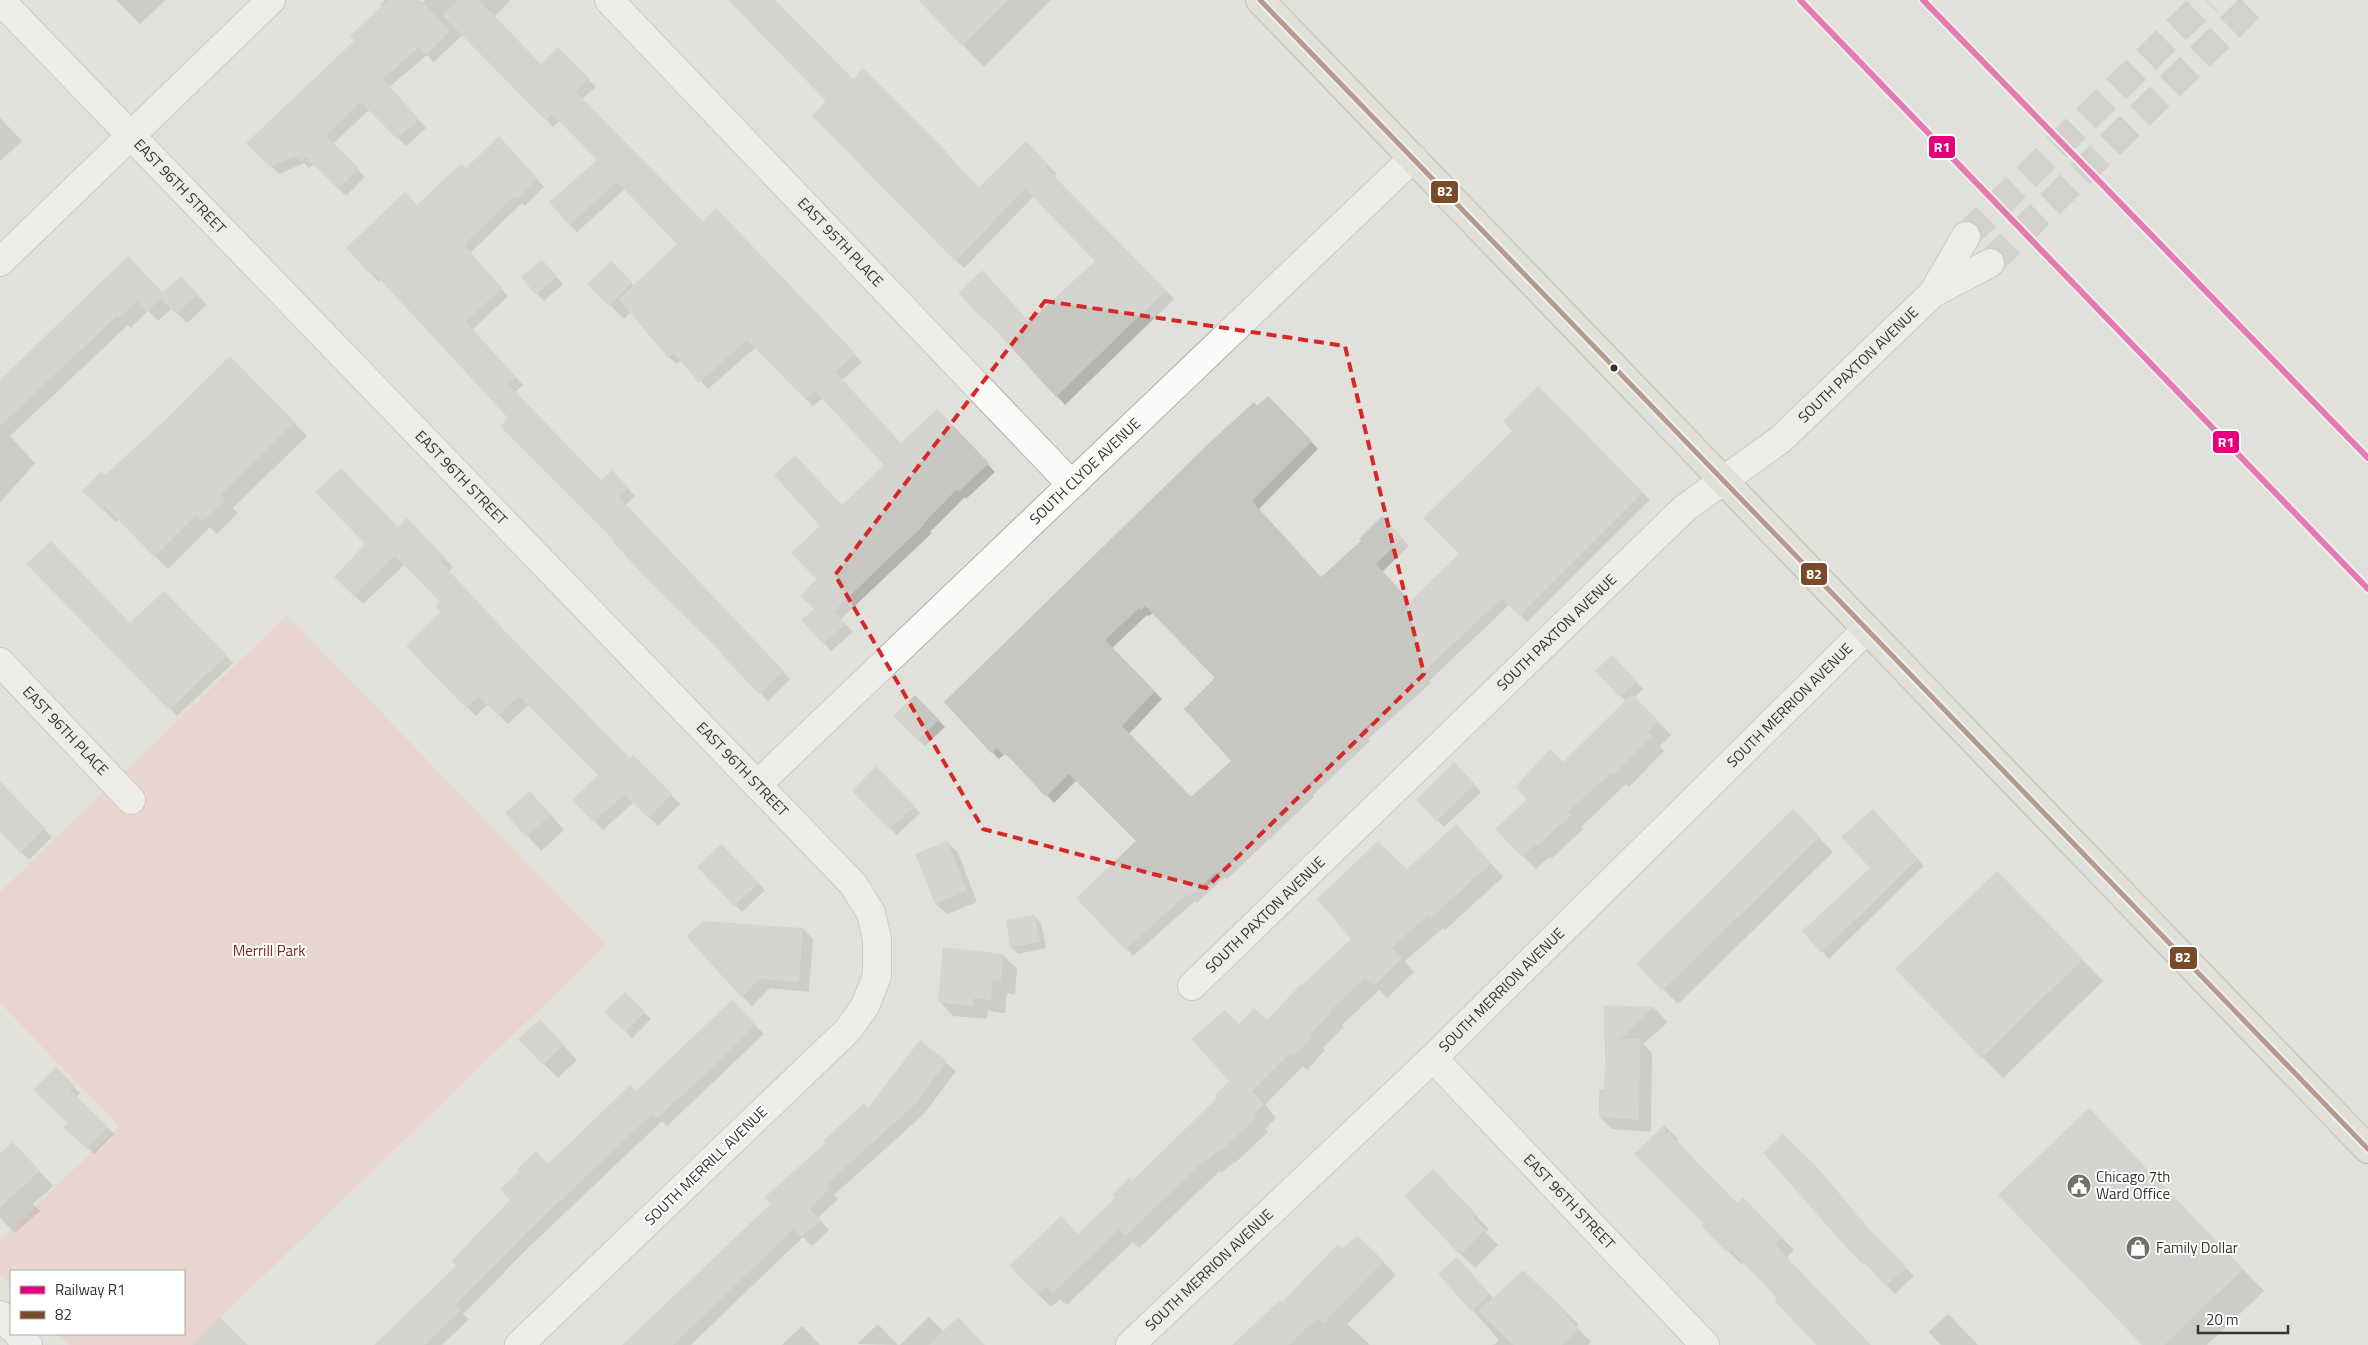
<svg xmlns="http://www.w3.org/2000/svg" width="2368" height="1345" viewBox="0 0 2368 1345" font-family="'Titillium Web',sans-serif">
  <rect width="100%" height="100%" fill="#e2e0da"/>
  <path fill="#efc9bf" d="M 287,615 L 606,945 L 192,1345 L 69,1345 L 58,1334 L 184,1334 L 184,1271 L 11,1271 L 11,1285 L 0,1274 L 0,1241 L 119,1126 L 0,1003 L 0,892 Z"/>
  <path fill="#0003" fill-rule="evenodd" d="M 116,0 L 166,0 L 140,24 Z
    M 385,0 L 419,0 L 422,3 L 425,0 L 508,0 L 510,1 L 494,17 L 541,66 L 558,49 L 596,87 L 582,99 L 703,223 L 716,210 L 862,362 L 842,380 L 901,444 L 937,410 L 995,472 L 966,499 L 965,497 L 930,532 L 932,533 L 841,619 L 853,632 L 831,651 L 824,643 L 815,609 L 817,579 L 842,506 L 886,465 L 823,398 L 813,406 L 756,347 L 708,389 L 682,360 L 677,364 L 669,357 L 631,312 L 624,319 L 589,284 L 611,263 L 634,286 L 679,245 L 625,189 L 577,232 L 569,224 L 599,160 L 560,121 L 553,127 L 463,34 L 434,62 L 427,55 L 389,87 L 426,128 L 406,146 L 370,109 L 333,144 L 365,177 L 346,196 L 314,164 L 309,168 L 304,163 L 279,174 L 248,143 L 356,41 L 383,7 L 380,5 Z
    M 732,0 L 775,0 L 853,81 L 863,70 L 955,162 L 953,163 L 979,189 L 1026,143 L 1057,174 L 1054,177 L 1174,299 L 1065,405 L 991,323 L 989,324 L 960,293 L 1031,321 L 1097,261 L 1034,196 L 964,268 L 814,116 L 828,101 Z
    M 920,0 L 1051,0 L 984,67 Z
    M 0,118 L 22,141 L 0,161 Z
    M 506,145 L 544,187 L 525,206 L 522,203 L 470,253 L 508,296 L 472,330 L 523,385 L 515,392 L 602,482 L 612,472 L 635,496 L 626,505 L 790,679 L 768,701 L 615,539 L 510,418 L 381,280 L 379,282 L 347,248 L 417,206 L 466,170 Z
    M 128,258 L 164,295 L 191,288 L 207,305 L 187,323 L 172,308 L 158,321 L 148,311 L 131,328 L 128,325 L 10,436 L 35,463 L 0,503 L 0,382 Z
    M 549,268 L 563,284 L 544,301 L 523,278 Z
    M 230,357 L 307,436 L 233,508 L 238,513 L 217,534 L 210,527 L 168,569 L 119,519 L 116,522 L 84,491 L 105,477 L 163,423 Z
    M 1538,388 L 1650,500 L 1527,622 L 1510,604 L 1429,681 L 1431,683 L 1368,739 L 1370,741 L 1313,795 L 1314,797 L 1227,879 L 1225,877 L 1197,903 L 1195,901 L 1133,956 L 1078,898 L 1138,841 L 1077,780 L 1054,803 L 1014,760 L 1005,754 L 999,759 L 992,752 L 1258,408 L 1268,398 L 1318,449 L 1259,509 L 1321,579 L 1389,525 L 1409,546 L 1382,572 L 1410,602 L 1461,554 L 1514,432 ZM 1153,613 L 1216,678 L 1233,760 L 1191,799 L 1129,734 L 1162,699 L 1112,648 L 1147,615 L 1149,616 Z
    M 407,520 L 453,567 L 449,572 L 515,643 L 630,760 L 633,756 L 680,804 L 658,826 L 634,802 L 603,830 L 574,800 L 599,775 L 529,704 L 508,724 L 488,704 L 476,716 L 408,647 L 442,612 L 442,602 L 405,564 L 363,604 L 336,577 Z
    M 28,564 L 130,625 L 164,593 L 233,663 L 177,716 Z
    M 1612,657 L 1643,689 L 1634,698 L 1671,735 L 1660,746 L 1664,751 L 1629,787 L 1626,784 L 1581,827 L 1583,829 L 1551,859 L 1549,857 L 1536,869 L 1523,856 L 1528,800 L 1516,788 L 1550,751 L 1563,763 L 1626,701 L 1597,671 Z
    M 915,696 L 945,727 L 925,746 L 895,716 Z
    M 1454,764 L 1481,792 L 1444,827 L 1418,800 Z
    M 876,768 L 920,813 L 897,835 L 854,791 Z
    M 0,786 L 52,837 L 29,860 L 0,830 Z
    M 544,807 L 564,830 L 541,851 L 507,813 Z
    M 1880,817 L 1924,866 L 1829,959 L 1804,931 L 1871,868 Z
    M 1807,825 L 1833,852 L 1678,1004 L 1638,964 Z
    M 1469,839 L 1503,877 L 1445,930 L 1443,928 L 1405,961 L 1414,972 L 1387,998 L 1379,990 L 1342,1025 L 1344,1027 L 1323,1048 L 1325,1050 L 1307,1070 L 1303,1066 L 1265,1105 L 1276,1118 L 1265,1129 L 1268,1132 L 1235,1163 L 1234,1162 L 1221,1173 L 1220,1171 L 1139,1248 L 1133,1242 L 1067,1305 L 1060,1299 L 1051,1307 L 1011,1266 L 1078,1235 L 1219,1098 L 1231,1081 L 1239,1025 L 1267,1022 L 1353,939 L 1407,871 Z
    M 947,842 L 958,853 L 977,902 L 947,914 L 936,904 Z
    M 721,845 L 765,890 L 742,912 L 698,867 Z
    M 2018,894 L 2103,981 L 2003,1078 L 1982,1057 Z
    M 1034,916 L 1041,923 L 1046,948 L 1018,954 L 1011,947 Z
    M 803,929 L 813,939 L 809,992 L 770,988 L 752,1006 L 742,996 Z
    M 1003,955 L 1017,969 L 1015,995 L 1007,993 L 1005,1013 L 988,1011 L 987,1019 L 953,1016 L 939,1001 Z
    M 625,994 L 651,1019 L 632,1038 L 606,1012 Z
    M 732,1002 L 764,1034 L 667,1126 L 662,1121 L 531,1245 L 463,1314 L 469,1319 L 442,1345 L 375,1345 L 458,1266 L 548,1165 L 637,1092 Z
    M 1605,1006 L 1654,1008 L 1668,1022 L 1643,1044 L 1652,1053 L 1651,1132 L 1612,1129 L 1600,1117 L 1605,1090 Z
    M 554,1035 L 577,1060 L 558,1078 L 544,1064 Z
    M 920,1042 L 956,1071 L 925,1113 L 834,1195 L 838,1199 L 818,1218 L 829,1230 L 812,1246 L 803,1237 L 691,1345 L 624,1345 L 868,1110 Z
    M 56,1069 L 80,1093 L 76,1097 L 114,1134 L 94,1154 L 65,1127 L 69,1123 Z
    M 1665,1126 L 1677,1138 L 1677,1144 L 1737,1205 L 1743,1198 L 1794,1250 L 1787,1258 L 1870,1345 L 1817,1345 L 1779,1298 L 1744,1262 L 1741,1264 L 1703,1226 L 1705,1224 L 1636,1154 Z
    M 2110,1131 L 2264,1291 L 2207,1345 L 2143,1345 Z
    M 1764,1153 L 1825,1177 L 1874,1235 L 1914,1276 L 1895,1294 L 1865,1262 L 1863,1264 L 1855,1255 Z
    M 0,1155 L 27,1158 L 53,1186 L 33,1204 L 40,1211 L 15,1233 L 0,1218 Z
    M 1447,1185 L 1489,1229 L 1486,1233 L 1498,1245 L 1475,1268 L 1461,1254 Z
    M 1357,1236 L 1396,1275 L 1347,1324 L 1370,1345 L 1234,1345 Z
    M 1469,1271 L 1494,1299 L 1523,1271 L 1578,1324 L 1576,1327 L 1591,1342 L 1588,1345 L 1493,1345 L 1499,1340 L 1440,1274 Z
    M 1948,1314 L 1955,1321 L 1978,1345 L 1941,1345 L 1929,1332 Z
    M 929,1317 L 944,1332 L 984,1345 L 900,1345 Z
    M 878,1324 L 889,1336 L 898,1345 L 857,1344 Z
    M 802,1326 L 820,1345 L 782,1345 Z"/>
  <path fill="#c8c6c1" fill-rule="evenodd" d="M 388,0 L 420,0 L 450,31 L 426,55 L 419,47 L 383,79 L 419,119 L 397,139 L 361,102 L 326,136 L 359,168 L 338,189 L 306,157 L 301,162 L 295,156 L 270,167 L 246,143 L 354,41 L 350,36 Z
    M 458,0 L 479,0 L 541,64 L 558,47 L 589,78 L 575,91 L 703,221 L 716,208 L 855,353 L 835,372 L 901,443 L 937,409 L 989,463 L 958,492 L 956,490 L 924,523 L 925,524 L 834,611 L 846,624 L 823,644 L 801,620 L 814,609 L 800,596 L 816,579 L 791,553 L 820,526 L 774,475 L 795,455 L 842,505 L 884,465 L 814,390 L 805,399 L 747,340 L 699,383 L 674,353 L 668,358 L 619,299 L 677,244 L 617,182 L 569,225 L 549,202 L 597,160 L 552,114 L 545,120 L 442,15 Z
    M 728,0 L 775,0 L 853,79 L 863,68 L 948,153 L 946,154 L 979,187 L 1026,141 L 1049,165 L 1046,168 L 1166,290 L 1056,397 L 982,315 L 980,316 L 958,293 L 982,270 L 1026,318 L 1028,316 L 1031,320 L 1095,261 L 1025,189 L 955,261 L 812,116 L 826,101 Z
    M 918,0 L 1008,0 L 962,46 Z
    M 499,136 L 538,179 L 517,199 L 514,197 L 464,245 L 502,288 L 466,322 L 516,377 L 508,384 L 601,480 L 612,470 L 629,488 L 619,497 L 784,671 L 759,694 L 721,654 L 722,653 L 644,576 L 612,541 L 613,539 L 500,426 L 508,418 L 374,273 L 371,275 L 346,248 L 405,192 L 417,205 L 461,163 L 466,168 Z
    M 128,256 L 163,293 L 181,276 L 198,294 L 176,314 L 161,298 L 147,312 L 137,301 L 119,318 L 117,316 L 0,426 L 0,380 Z
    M 542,259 L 557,277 L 536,295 L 521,277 Z
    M 611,261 L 632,282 L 609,306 L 587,284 Z
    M 230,356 L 295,422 L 221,494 L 226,499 L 203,522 L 196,515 L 154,557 L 105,506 L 102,510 L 82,491 L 101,472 L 105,475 L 163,422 Z
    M 1538,386 L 1643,492 L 1519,616 L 1502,598 L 1422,673 L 1425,675 L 1362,731 L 1364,733 L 1306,787 L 1308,789 L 1219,873 L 1217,871 L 1189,897 L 1187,894 L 1125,950 L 1076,898 L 1136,841 L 1069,774 L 1046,797 L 1006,754 L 1004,755 L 997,748 L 991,753 L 944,702 L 1206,446 L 1254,402 L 1257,406 L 1268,396 L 1312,441 L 1252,501 L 1321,577 L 1361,541 L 1359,539 L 1382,516 L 1403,538 L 1376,564 L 1410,601 L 1459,554 L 1423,518 L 1512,431 L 1503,421 ZM 1145,606 L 1215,678 L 1184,709 L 1231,761 L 1191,797 L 1122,726 L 1155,691 L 1105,640 L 1139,608 L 1141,610 Z
    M 341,468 L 398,527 L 407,518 L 445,557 L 441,562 L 506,632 L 630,758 L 633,755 L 672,794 L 648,818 L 625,794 L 593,822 L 572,800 L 598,775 L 519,696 L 498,716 L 479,696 L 466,708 L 426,667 L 406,646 L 440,612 L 435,607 L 440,602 L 395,556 L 354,596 L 334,577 L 365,544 L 315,492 Z
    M 51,541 L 130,623 L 164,591 L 227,655 L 169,710 L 26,564 Z
    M 1612,655 L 1637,681 L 1620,697 L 1595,671 Z
    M 1632,694 L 1659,721 L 1648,732 L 1652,737 L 1614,774 L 1612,772 L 1568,812 L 1571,815 L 1537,846 L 1535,844 L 1522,857 L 1495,829 L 1527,799 L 1515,787 L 1550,749 L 1563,762 Z
    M 915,695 L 939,720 L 918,741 L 893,716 Z
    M 1454,762 L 1475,784 L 1436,821 L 1416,800 Z
    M 876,766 L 915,806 L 889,829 L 852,791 Z
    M 0,781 L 45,828 L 20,853 L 0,831 Z
    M 530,791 L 551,815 L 526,837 L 505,813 Z
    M 1793,809 L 1820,837 L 1662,991 L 1636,964 Z
    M 1873,809 L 1918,859 L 1821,953 L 1802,931 L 1870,868 L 1841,837 Z
    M 1456,824 L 1491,863 L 1431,918 L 1429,915 L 1392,947 L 1402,958 L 1373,986 L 1365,978 L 1330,1011 L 1331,1013 L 1311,1034 L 1313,1036 L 1293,1057 L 1289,1054 L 1252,1091 L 1264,1104 L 1253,1115 L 1256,1118 L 1221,1151 L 1220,1149 L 1207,1161 L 1206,1159 L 1125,1236 L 1119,1229 L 1053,1293 L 1046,1286 L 1037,1294 L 1009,1266 L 1061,1216 L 1078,1234 L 1115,1198 L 1112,1195 L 1129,1178 L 1132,1181 L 1217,1098 L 1215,1095 L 1229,1081 L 1191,1039 L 1225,1010 L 1239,1024 L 1254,1008 L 1267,1020 L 1301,984 L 1302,985 L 1351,939 L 1317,899 L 1378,841 L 1407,869 Z
    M 947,841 L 967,891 L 935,904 L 915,854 Z
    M 721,844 L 759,883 L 734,906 L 697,867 Z
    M 1997,871 L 2083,959 L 1981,1058 L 1895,969 Z
    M 1035,915 L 1040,942 L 1010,947 L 1006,920 Z
    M 703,921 L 803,928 L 799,982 L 760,979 L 741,997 L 686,936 Z
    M 943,947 L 1003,954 L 1001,981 L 993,980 L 991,1000 L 974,998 L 973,1006 L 938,1002 Z
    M 625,992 L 645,1012 L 625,1032 L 604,1012 Z
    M 732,1000 L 756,1024 L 709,1071 L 657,1118 L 653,1113 L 523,1236 L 456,1304 L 461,1310 L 424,1345 L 374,1345 L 456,1266 L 451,1261 L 510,1200 L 500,1189 L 519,1172 L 517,1169 L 536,1151 L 548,1164 L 631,1084 L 636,1091 Z
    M 1604,1005 L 1654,1007 L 1621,1038 L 1604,1039 Z
    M 540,1019 L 564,1045 L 543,1065 L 518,1039 Z
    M 1606,1039 L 1640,1039 L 1639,1120 L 1599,1117 L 1599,1089 L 1604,1089 Z
    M 920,1040 L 947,1061 L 916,1103 L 826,1185 L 830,1189 L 809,1208 L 821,1220 L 801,1237 L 794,1229 L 673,1345 L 622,1345 L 771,1204 L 765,1197 L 825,1143 L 823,1141 L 864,1103 L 868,1108 Z
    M 56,1067 L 74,1085 L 70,1090 L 108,1127 L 86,1148 L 63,1127 L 67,1123 L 33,1090 Z
    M 2089,1108 L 2243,1269 L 2164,1345 L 2142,1345 L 1998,1195 Z
    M 1665,1124 L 1665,1135 L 1668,1132 L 1737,1203 L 1743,1197 L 1782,1237 L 1775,1245 L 1871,1345 L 1817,1345 L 1774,1301 L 1777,1298 L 1731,1250 L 1727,1252 L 1701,1226 L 1704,1224 L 1634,1154 Z
    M 1783,1134 L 1817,1167 L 1865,1225 L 1907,1267 L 1886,1286 L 1856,1254 L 1854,1256 L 1763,1153 Z
    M 13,1142 L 40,1171 L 0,1207 L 0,1153 Z
    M 1433,1169 L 1476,1214 L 1473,1218 L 1485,1230 L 1460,1255 L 1404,1196 Z
    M 1357,1235 L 1384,1261 L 1323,1323 L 1318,1318 L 1288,1345 L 1232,1345 L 1280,1300 L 1282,1302 L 1338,1244 L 1342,1249 Z
    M 1457,1257 L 1490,1294 L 1471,1311 L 1438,1274 Z
    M 1523,1270 L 1566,1311 L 1564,1313 L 1579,1329 L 1562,1345 L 1513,1345 L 1479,1311 Z
    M 220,1317 L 248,1345 L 192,1345 Z
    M 958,1317 L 985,1345 L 928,1345 Z"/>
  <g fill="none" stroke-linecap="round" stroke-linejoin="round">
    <path stroke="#c0beb8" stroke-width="28" stroke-dasharray="28 14" stroke-linecap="butt" d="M 1966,236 L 2207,0
      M 1990,263 L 2258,0"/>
    <defs>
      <g id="minor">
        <path id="s1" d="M 0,0 L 853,884 L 871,913 L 877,939 L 877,976 L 865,1006 L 848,1030 L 519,1345"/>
        <path id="s2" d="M 609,0 L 1071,484"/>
        <path d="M 0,262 L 271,0"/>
        <path d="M 1933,293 L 1990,263"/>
        <path id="s3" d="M 0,662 L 131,800"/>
        <path id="s4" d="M 757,785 L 1413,158"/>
        <path id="s5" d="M 1192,986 L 1685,508 L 1781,439 L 1933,293 L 1966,236"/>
        <path id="s6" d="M 1433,1058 L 1705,1345"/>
        <path d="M 0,1315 L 11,1327"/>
        <path d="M 18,1334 L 28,1345"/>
        <path id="s7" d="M 1130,1345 L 1433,1058 L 1867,629"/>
      </g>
      <path id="primary" d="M 1260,0 L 2368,1149"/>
    </defs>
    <use href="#minor" stroke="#b0afaa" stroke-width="30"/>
    <use href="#primary" stroke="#979885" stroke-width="30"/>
    <use href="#minor" stroke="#fbfaf9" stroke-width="28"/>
    <use href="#primary" stroke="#deded4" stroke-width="28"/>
    <defs>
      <path id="bus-1" d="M 1260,0 L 2368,1149"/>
    </defs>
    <use href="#bus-1" stroke="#fff" stroke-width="9"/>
    <use href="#bus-1" stroke="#7a4b2a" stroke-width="5"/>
    <defs>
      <path id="rail-1" d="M 1800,0 L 2368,589
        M 1923,0 L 2368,458"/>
    </defs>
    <use href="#rail-1" stroke="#fff" stroke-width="10"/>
    <use href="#rail-1" stroke="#e5007d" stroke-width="6"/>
  </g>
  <path d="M0 0H2368V1345H0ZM 1045,301 L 1345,346 L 1424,674 L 1206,888 L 983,829 L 835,575 Z" fill="#e2e0da" fill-opacity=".55" fill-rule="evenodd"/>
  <path fill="none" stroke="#d62828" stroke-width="4" stroke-dasharray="10 6" stroke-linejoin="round" d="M 1045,301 L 1345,346 L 1424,674 L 1206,888 L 983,829 L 835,575 Z"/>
  <defs>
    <symbol id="civic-disc" viewBox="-11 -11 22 22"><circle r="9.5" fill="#72706c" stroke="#fff"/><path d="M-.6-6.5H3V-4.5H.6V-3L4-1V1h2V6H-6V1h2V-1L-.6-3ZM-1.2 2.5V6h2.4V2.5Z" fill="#fff"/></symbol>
    <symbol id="shop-disc" viewBox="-11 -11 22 22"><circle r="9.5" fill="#72706c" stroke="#fff"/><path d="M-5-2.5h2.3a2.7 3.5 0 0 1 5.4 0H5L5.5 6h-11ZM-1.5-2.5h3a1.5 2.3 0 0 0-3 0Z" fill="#fff"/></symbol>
  </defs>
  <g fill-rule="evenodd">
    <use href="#civic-disc" x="2065" y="1172" width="28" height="28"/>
    <use href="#shop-disc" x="2124" y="1234" width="28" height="28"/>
  </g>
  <circle fill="#363430" stroke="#fff" stroke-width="2" cx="1614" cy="368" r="4.5"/>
  <g text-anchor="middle" stroke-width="4" stroke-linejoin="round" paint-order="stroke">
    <g font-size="15" fill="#363430" stroke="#fff">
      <text dy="5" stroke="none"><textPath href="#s1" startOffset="259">EAST 96TH STREET</textPath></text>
      <text dy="5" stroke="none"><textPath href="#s2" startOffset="335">EAST 95TH PLACE</textPath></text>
      <text dy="5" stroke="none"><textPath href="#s5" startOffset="912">SOUTH PAXTON AVENUE</textPath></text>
      <text dy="5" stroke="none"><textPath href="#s4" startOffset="454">SOUTH CLYDE AVENUE</textPath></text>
      <text dy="5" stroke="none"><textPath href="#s1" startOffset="664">EAST 96TH STREET</textPath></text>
      <text dy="5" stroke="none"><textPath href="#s5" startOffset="508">SOUTH PAXTON AVENUE</textPath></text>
      <text dy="5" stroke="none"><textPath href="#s7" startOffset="919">SOUTH MERRION AVENUE</textPath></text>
      <text dy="5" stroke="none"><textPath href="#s3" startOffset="95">EAST 96TH PLACE</textPath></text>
      <text dy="5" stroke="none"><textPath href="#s1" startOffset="1069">EAST 96TH STREET</textPath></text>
      <text dy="5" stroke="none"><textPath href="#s5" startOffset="102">SOUTH PAXTON AVENUE</textPath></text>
      <text dy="5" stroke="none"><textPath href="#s7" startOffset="514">SOUTH MERRION AVENUE</textPath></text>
      <text transform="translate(706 1166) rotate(-44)" y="5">SOUTH MERRILL AVENUE</text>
      <text dy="5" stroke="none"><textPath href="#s6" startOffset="198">EAST 96TH STREET</textPath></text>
      <text dy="5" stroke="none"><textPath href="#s7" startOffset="109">SOUTH MERRION AVENUE</textPath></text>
    </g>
    <g font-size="15" fill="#7b291c" stroke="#fff">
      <text x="269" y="956">Merrill Park</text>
    </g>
    <g font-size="15" fill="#363430" stroke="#fff" text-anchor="start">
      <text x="2096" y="1182">Chicago 7th<tspan x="2096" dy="17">Ward Office</tspan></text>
      <text x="2156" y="1253">Family Dollar</text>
    </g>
  </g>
  <g stroke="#fff" stroke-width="2">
    <rect x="1928" y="135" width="28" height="24" rx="5" fill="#e5007d"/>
    <rect x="1430" y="180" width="29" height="24" rx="5" fill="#7a4b2a"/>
    <rect x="2212" y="430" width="28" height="24" rx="5" fill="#e5007d"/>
    <rect x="1800" y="562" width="28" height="24" rx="5" fill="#7a4b2a"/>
    <rect x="2169" y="946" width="29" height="24" rx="5" fill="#7a4b2a"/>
  </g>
  <g font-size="14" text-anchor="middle" font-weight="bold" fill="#fff">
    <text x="1942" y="152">R1</text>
    <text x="1445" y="196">82</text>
    <text x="2226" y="447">R1</text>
    <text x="1814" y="579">82</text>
    <text x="2183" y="962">82</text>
  </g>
  <rect x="10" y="1270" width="175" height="65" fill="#ffffff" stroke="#afaeac"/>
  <rect x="20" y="1286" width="25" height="8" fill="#e5007d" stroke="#afaeac"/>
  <text x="55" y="1295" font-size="15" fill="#363430">Railway R1</text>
  <rect x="20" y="1311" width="25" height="8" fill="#7a4b2a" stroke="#afaeac"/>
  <text x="55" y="1320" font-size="15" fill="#363430">82</text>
  <path d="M2198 1325v8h90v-8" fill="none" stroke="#363430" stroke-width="2.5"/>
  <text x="2206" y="1325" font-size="15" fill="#363430" stroke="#ffffff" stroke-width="4" paint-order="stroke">20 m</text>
</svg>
